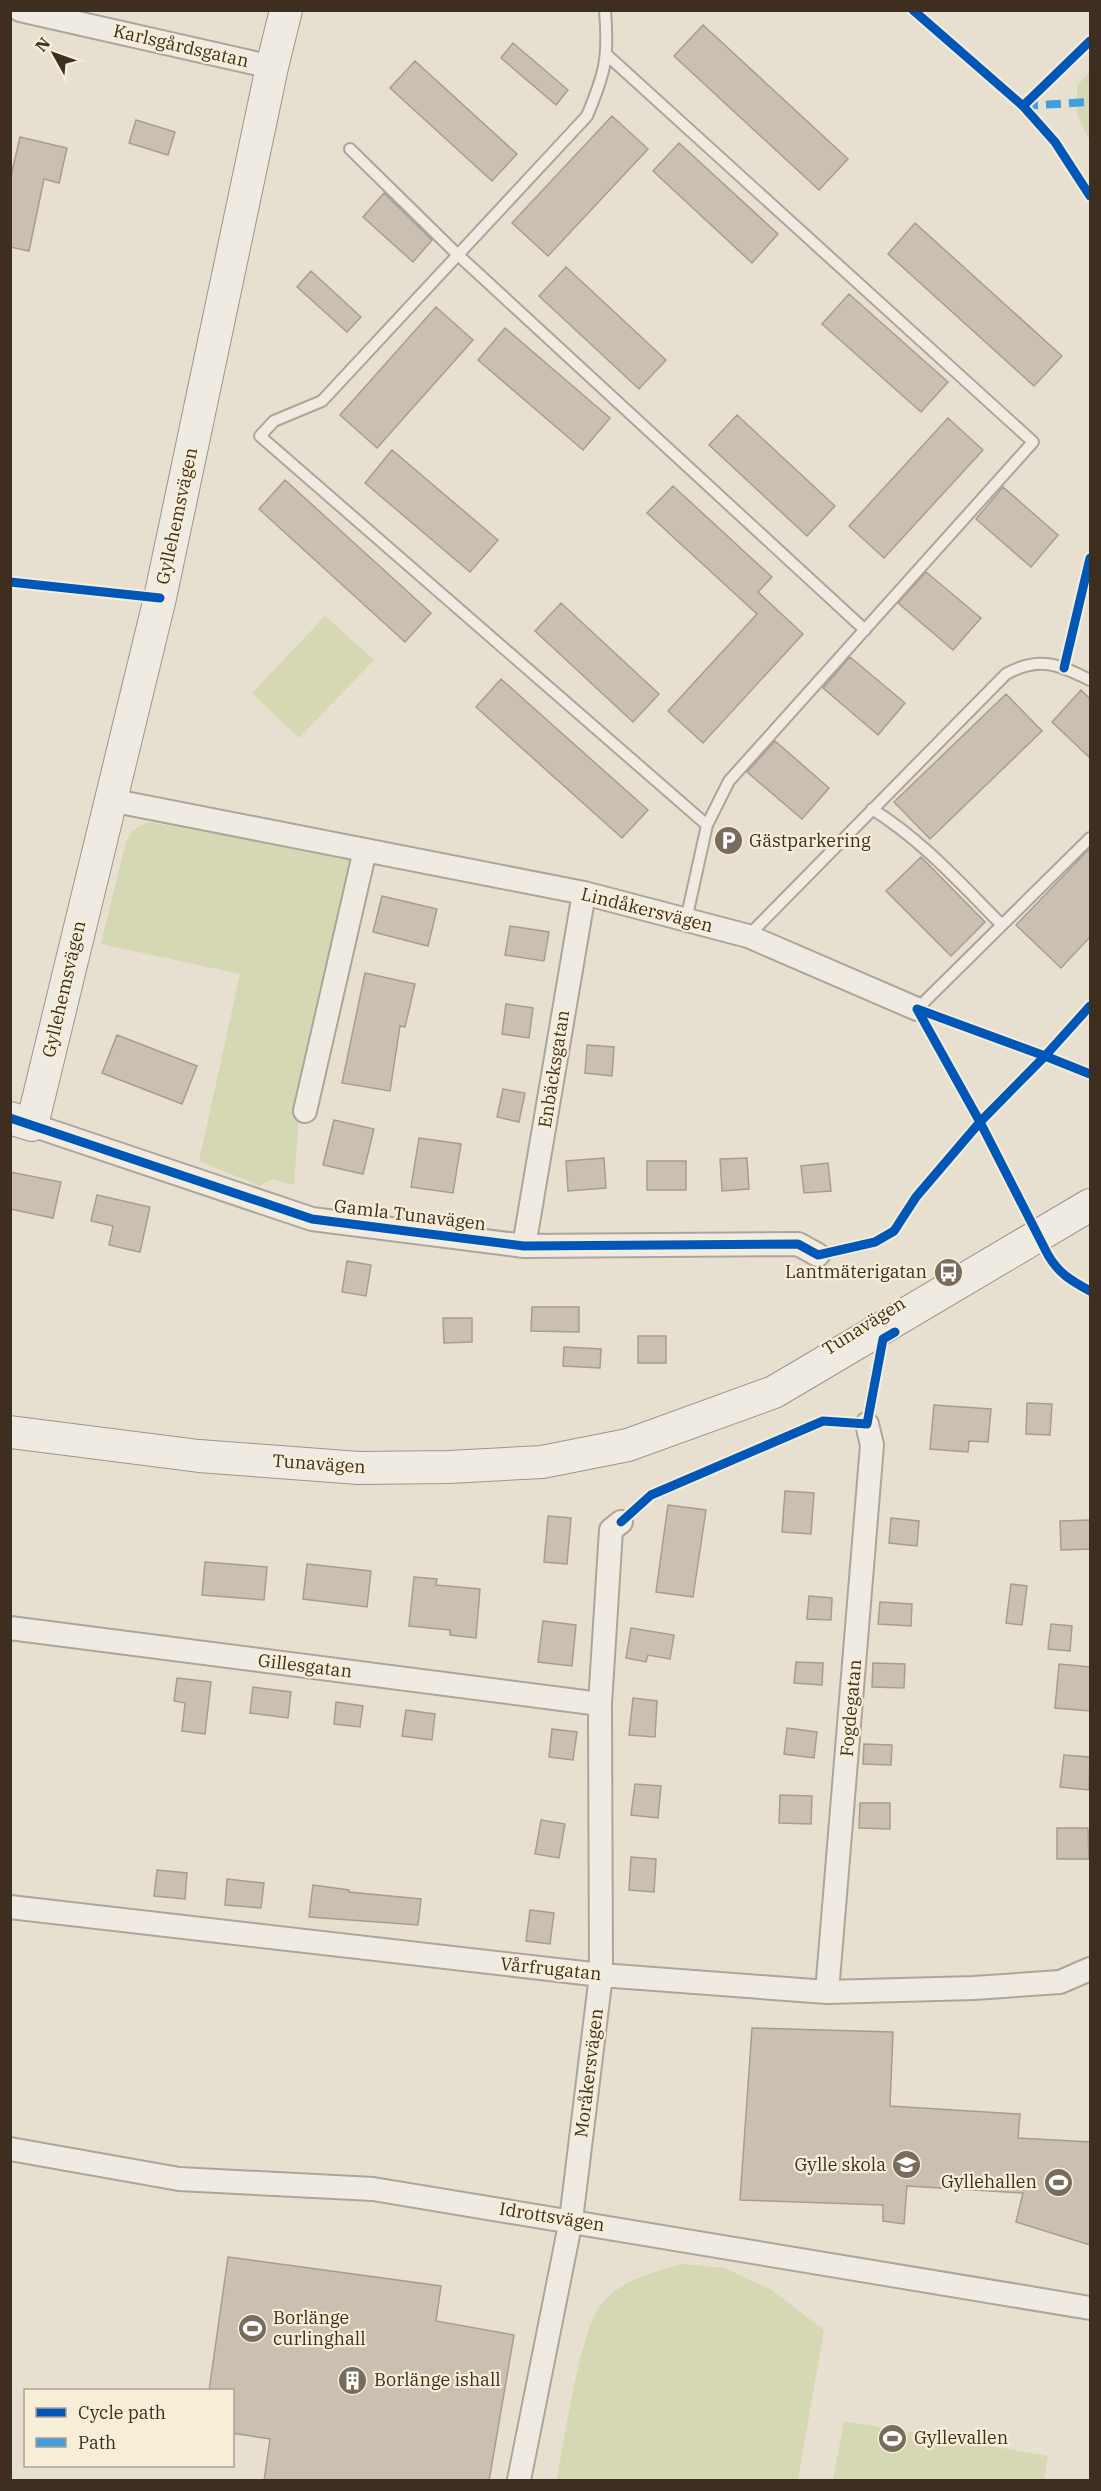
<svg xmlns="http://www.w3.org/2000/svg" width="1101" height="2491" viewBox="0 0 1101 2491" font-family="'IBM Plex Serif',serif">
  <rect width="100%" height="100%" fill="#e7e0d1"/>
  <path fill="#d6d7b3" d="M 1090,71 L 1090,143 L 1077,114 L 1077,86 Z
    M 325,616 L 374,660 L 299,738 L 252,693 Z
    M 148,822 L 354,859 L 299,1115 L 294,1185 L 272,1179 L 260,1186 L 199,1161 L 240,974 L 101,944 L 126,841 L 133,830 Z
    M 683,2264 L 724,2268 L 770,2289 L 824,2330 L 798,2480 L 557,2480 C 564,2443 580,2328 602,2303 C 623,2279 654,2272 683,2264 Z
    M 844,2421 L 1048,2456 L 1044,2480 L 833,2480 Z"/>
  <path fill="#cbbfb2" stroke="#a89c90" stroke-width="1.5" d="M 703,25 L 848,159 L 819,190 L 674,56 Z
    M 513,43 L 568,90 L 556,105 L 501,58 Z
    M 415,61 L 517,154 L 492,181 L 390,88 Z
    M 612,116 L 648,149 L 548,256 L 512,223 Z
    M 136,120 L 175,132 L 168,155 L 129,143 Z
    M 20,137 L 67,148 L 59,183 L 44,179 L 29,251 L 10,247 L 10,180 Z
    M 679,143 L 778,234 L 752,263 L 653,171 Z
    M 384,193 L 432,240 L 413,262 L 363,217 Z
    M 915,223 L 1062,356 L 1034,386 L 888,254 Z
    M 566,267 L 666,360 L 639,389 L 539,296 Z
    M 311,271 L 361,317 L 347,332 L 297,287 Z
    M 849,294 L 948,382 L 921,412 L 822,324 Z
    M 436,307 L 473,340 L 377,448 L 340,415 Z
    M 505,328 L 610,418 L 583,450 L 478,360 Z
    M 737,415 L 835,506 L 807,536 L 709,445 Z
    M 948,418 L 983,450 L 884,558 L 849,526 Z
    M 392,450 L 498,540 L 470,572 L 365,483 Z
    M 285,480 L 431,613 L 405,642 L 259,509 Z
    M 673,486 L 772,577 L 758,592 L 803,634 L 703,743 L 668,711 L 757,614 L 647,513 Z
    M 1003,487 L 1058,535 L 1031,567 L 976,519 Z
    M 926,572 L 981,618 L 953,650 L 898,603 Z
    M 561,603 L 659,694 L 633,722 L 535,631 Z
    M 850,657 L 905,703 L 878,735 L 823,688 Z
    M 501,679 L 648,810 L 622,838 L 476,707 Z
    M 1081,690 L 1090,699 L 1090,758 L 1052,722 Z
    M 1006,694 L 1042,731 L 930,839 L 894,802 Z
    M 775,741 L 829,788 L 802,819 L 747,772 Z
    M 1090,848 L 1090,937 L 1061,968 L 1016,925 Z
    M 921,857 L 985,922 L 951,956 L 886,891 Z
    M 382,896 L 437,909 L 428,946 L 373,932 Z
    M 510,926 L 549,932 L 544,961 L 505,955 Z
    M 365,973 L 415,984 L 405,1027 L 400,1026 L 390,1091 L 342,1083 Z
    M 506,1004 L 533,1008 L 529,1038 L 502,1034 Z
    M 117,1035 L 197,1066 L 182,1104 L 102,1073 Z
    M 587,1045 L 614,1047 L 612,1076 L 585,1073 Z
    M 503,1089 L 525,1093 L 519,1122 L 497,1117 Z
    M 334,1120 L 374,1129 L 363,1174 L 323,1165 Z
    M 419,1138 L 461,1144 L 453,1193 L 411,1187 Z
    M 604,1158 L 606,1188 L 568,1191 L 566,1161 Z
    M 747,1158 L 749,1189 L 722,1191 L 720,1159 Z
    M 647,1161 L 686,1161 L 686,1190 L 647,1190 Z
    M 828,1163 L 831,1191 L 804,1193 L 801,1166 Z
    M 10,1172 L 61,1182 L 53,1218 L 10,1209 Z
    M 97,1195 L 150,1207 L 140,1252 L 109,1245 L 113,1226 L 91,1221 Z
    M 347,1261 L 371,1265 L 366,1296 L 342,1292 Z
    M 532,1307 L 579,1307 L 579,1332 L 531,1331 Z
    M 443,1318 L 472,1318 L 472,1342 L 444,1343 Z
    M 638,1336 L 666,1336 L 666,1363 L 638,1363 Z
    M 564,1347 L 601,1349 L 600,1368 L 563,1366 Z
    M 1027,1403 L 1052,1404 L 1050,1435 L 1026,1434 Z
    M 934,1405 L 991,1409 L 988,1442 L 969,1441 L 968,1452 L 930,1449 Z
    M 785,1491 L 814,1493 L 811,1534 L 782,1532 Z
    M 668,1505 L 706,1510 L 693,1597 L 656,1592 Z
    M 548,1516 L 571,1518 L 567,1564 L 544,1562 Z
    M 891,1518 L 919,1521 L 917,1546 L 889,1543 Z
    M 1090,1520 L 1090,1549 L 1061,1550 L 1060,1521 Z
    M 205,1562 L 267,1567 L 264,1600 L 202,1595 Z
    M 307,1564 L 371,1571 L 367,1607 L 303,1599 Z
    M 414,1577 L 437,1579 L 436,1585 L 480,1589 L 476,1638 L 450,1635 L 450,1630 L 409,1626 Z
    M 1011,1584 L 1027,1586 L 1022,1625 L 1006,1623 Z
    M 809,1596 L 832,1598 L 831,1620 L 807,1619 Z
    M 880,1602 L 912,1604 L 911,1626 L 878,1624 Z
    M 543,1621 L 576,1625 L 572,1666 L 538,1662 Z
    M 1051,1624 L 1072,1626 L 1070,1651 L 1048,1649 Z
    M 631,1628 L 674,1635 L 670,1659 L 648,1655 L 646,1662 L 626,1658 Z
    M 796,1662 L 823,1663 L 822,1685 L 794,1683 Z
    M 873,1663 L 905,1664 L 904,1688 L 872,1687 Z
    M 1059,1664 L 1090,1667 L 1090,1711 L 1055,1708 Z
    M 177,1678 L 211,1682 L 205,1734 L 182,1731 L 185,1703 L 174,1701 Z
    M 253,1687 L 291,1692 L 288,1718 L 250,1713 Z
    M 633,1698 L 657,1701 L 655,1737 L 629,1735 Z
    M 336,1702 L 363,1706 L 360,1727 L 334,1724 Z
    M 406,1710 L 435,1714 L 432,1740 L 402,1736 Z
    M 787,1728 L 817,1732 L 814,1758 L 784,1754 Z
    M 552,1729 L 577,1732 L 573,1760 L 549,1757 Z
    M 864,1744 L 892,1745 L 891,1765 L 863,1764 Z
    M 1064,1755 L 1090,1757 L 1089,1790 L 1060,1787 Z
    M 635,1784 L 661,1786 L 658,1818 L 631,1815 Z
    M 780,1795 L 812,1796 L 811,1824 L 779,1823 Z
    M 860,1803 L 890,1803 L 890,1829 L 859,1828 Z
    M 541,1820 L 565,1824 L 559,1858 L 535,1854 Z
    M 1057,1828 L 1088,1828 L 1089,1859 L 1057,1859 Z
    M 631,1857 L 656,1859 L 654,1892 L 629,1890 Z
    M 157,1870 L 187,1873 L 185,1899 L 154,1896 Z
    M 227,1879 L 264,1883 L 261,1908 L 225,1905 Z
    M 313,1885 L 349,1890 L 349,1892 L 421,1899 L 418,1925 L 309,1917 Z
    M 530,1910 L 554,1913 L 550,1944 L 526,1941 Z
    M 752,2028 L 893,2032 L 890,2106 L 1020,2114 L 1018,2138 L 1090,2142 L 1090,2245 L 1016,2222 L 1023,2193 L 907,2186 L 904,2224 L 883,2221 L 883,2205 L 740,2200 Z
    M 228,2257 L 441,2286 L 436,2321 L 514,2335 L 489,2481 L 264,2481 L 270,2439 L 232,2433 L 232,2391 L 209,2391 Z"/>
  <g fill="none" stroke-linecap="round" stroke-linejoin="round">
    <defs>
      <path id="lane" d="M 605,10 C 609,58 605,73 587,116 L 322,401 L 274,421 L 260,436 L 707,825
        M 607,55 L 1033,442 L 729,781 L 707,825 L 686,920
        M 350,149 L 457,254 L 865,630
        M 872,809 C 922,840 961,884 1002,925
        M 748,936 L 1006,674 C 1039,656 1058,664 1090,680
        M 917,1009 L 1090,838"/>
      <path id="street" d="M 20,10 L 272,67
        M 110,800 L 584,893 L 748,936 L 917,1009
        M 305,1111 L 365,850
        M 32,1125 L 312,1219 L 524,1246 L 798,1244 L 818,1255
        M 524,1246 L 584,893
        M 10,1628 L 600,1704
        M 10,1907 L 601,1975 L 827,1992 L 974,1988 L 1060,1982 L 1090,1969
        M 827,1992 L 872,1445 L 867,1424
        M 10,2149 L 179,2179 L 373,2189 L 1090,2308
        M 519,2480 L 571,2220 L 601,1975 L 600,1704 L 611,1530 L 621,1522"/>
      <path id="secondary" d="M 10,1118 L 32,1125 L 160,598 L 272,67 L 286,10
        M 10,1432 L 199,1456 L 359,1468 L 449,1467 L 542,1462 L 628,1445 L 774,1392 L 1090,1205"/>
    </defs>
    <use href="#lane" stroke="#ada599" stroke-width="14"/>
    <use href="#street" stroke="#ada599" stroke-width="26"/>
    <use href="#secondary" stroke="#9c958a" stroke-width="34"/>
    <use href="#lane" stroke="#efebe3" stroke-width="10"/>
    <use href="#street" stroke="#efebe3" stroke-width="22"/>
    <use href="#secondary" stroke="#efebe3" stroke-width="32"/>
    <path stroke="#3f9de0" stroke-width="8" stroke-dasharray="15 8" stroke-linecap="butt" d="M 1023,106 L 1090,102"/>
    <defs>
      <path id="cycleway" d="M 913,10 L 1023,106 L 1055,142 L 1090,196
        M 1023,106 L 1090,41
        M 10,582 L 160,598
        M 1064,668 L 1090,558
        M 917,1009 L 980,1122 L 1048,1255 C 1059,1274 1072,1281 1090,1291
        M 917,1009 L 1045,1056 L 1090,1006
        M 10,1118 L 312,1219 L 524,1246 L 798,1244 L 818,1255 L 875,1242 L 894,1231 L 916,1197 L 980,1122 L 1045,1056 L 1090,1074
        M 621,1522 L 651,1495 L 823,1421 L 867,1424 L 883,1339 L 895,1332"/>
    </defs>
    <use href="#cycleway" stroke="#f7eed8" stroke-width="13"/>
    <use href="#cycleway" stroke="#0057b8" stroke-width="9"/>
  </g>
  <defs>
    <symbol id="parking-disc" viewBox="-11 -11 22 22"><circle r="9.5" fill="#786c5e" stroke="#f7eed8"/><path d="M-3.5-5.5H1a3.5 3.5 0 0 1 0 7H-1V5.5H-3.5ZM-1-3.4V-.6H.8a1.4 1.4 0 0 0 0-2.8Z" fill="#fff"/></symbol>
    <symbol id="bus-disc" viewBox="-11 -11 22 22"><circle r="9.5" fill="#786c5e" stroke="#f7eed8"/><path d="M-5-6H5V4H4V6H2V4H-2V6H-4V4H-5ZM-3.5-4V0h7V-4ZM-3.5 1.2v1.5H-2V1.2ZM2 1.2v1.5H3.5V1.2Z" fill="#fff"/></symbol>
    <symbol id="school-disc" viewBox="-11 -11 22 22"><circle r="9.5" fill="#786c5e" stroke="#f7eed8"/><path d="M0-5L7-2L0 1L-7-2ZM-4 1L0 2.5L4 1V4Q0 6-4 4Z" fill="#fff"/></symbol>
    <symbol id="stadium-disc" viewBox="-11 -11 22 22"><circle r="9.5" fill="#786c5e" stroke="#f7eed8"/><path d="M0-5a6.5 5 0 1 0 0 10a6.5 5 0 1 0 0-10ZM-3.5-1.8h7v3.6h-7Z" fill="#fff"/></symbol>
    <symbol id="building-disc" viewBox="-11 -11 22 22"><circle r="9.5" fill="#786c5e" stroke="#f7eed8"/><path d="M-4-6H4V6H1V3H-1V6H-4ZM-2.5-4.3h1.7v1.8h-1.7ZM.8-4.3h1.7v1.8H.8ZM-2.5-1h1.7V.8h-1.7ZM.8-1h1.7V.8H.8Z" fill="#fff"/></symbol>
  </defs>
  <g fill-rule="evenodd">
    <use href="#parking-disc" x="712" y="824" width="33" height="33"/>
    <use href="#bus-disc" x="932" y="1256" width="33" height="33"/>
    <use href="#school-disc" x="890" y="2148" width="33" height="33"/>
    <use href="#stadium-disc" x="1042" y="2166" width="33" height="33"/>
    <use href="#stadium-disc" x="236" y="2312" width="33" height="33"/>
    <use href="#building-disc" x="336" y="2364" width="33" height="33"/>
    <use href="#stadium-disc" x="876" y="2422" width="33" height="33"/>
  </g>
  <g text-anchor="middle" stroke-width="4.5" stroke-linejoin="round" paint-order="stroke">
    <g font-size="18" fill="#3d2e20" stroke="#f7eed8">
      <text transform="translate(181 46) rotate(13)" y="6">Karlsgårdsgatan</text>
      <text transform="translate(177 516) rotate(-78)" y="6">Gyllehemsvägen</text>
      <text transform="translate(647 910) rotate(14)" y="6">Lindåkersvägen</text>
      <text transform="translate(64 989) rotate(-77)" y="6">Gyllehemsvägen</text>
      <text transform="translate(554 1069) rotate(-81)" y="6">Enbäcksgatan</text>
      <text transform="translate(410 1215) rotate(7)" y="6">Gamla Tunavägen</text>
      <text transform="translate(864 1326) rotate(-32)" y="6">Tunavägen</text>
      <text transform="translate(319 1464) rotate(4)" y="6">Tunavägen</text>
      <text transform="translate(305 1666) rotate(7)" y="6">Gillesgatan</text>
      <text transform="translate(851 1708) rotate(-85)" y="6">Fogdegatan</text>
      <text transform="translate(551 1969) rotate(6)" y="6">Vårfrugatan</text>
      <text transform="translate(589 2073) rotate(-83)" y="6">Moråkersvägen</text>
      <text transform="translate(552 2217) rotate(9)" y="6">Idrottsvägen</text>
    </g>
    <g font-size="18" fill="#3d2e20" stroke="#f7eed8" text-anchor="start">
      <text x="749" y="847">Gästparkering</text>
      <text x="927" y="1278" text-anchor="end">Lantmäterigatan</text>
      <text x="886" y="2171" text-anchor="end">Gylle skola</text>
      <text x="1037" y="2188" text-anchor="end">Gyllehallen</text>
      <text x="273" y="2324">Borlänge<tspan x="273" dy="21">curlinghall</tspan></text>
      <text x="374" y="2386">Borlänge ishall</text>
      <text x="914" y="2444">Gyllevallen</text>
    </g>
  </g>
  <rect width="1101" height="2491" fill="none" stroke="#3d2e20" stroke-width="24"/>
  <rect x="24" y="2389" width="210" height="78" fill="#f7eed8" stroke="#ada18e" stroke-width="1.5"/>
  <rect x="36" y="2408" width="30" height="9" fill="#0057b8" stroke="#ada18e" stroke-width="1.5"/>
  <text x="78" y="2419" font-size="18" fill="#3d2e20">Cycle path</text>
  <rect x="36" y="2438" width="30" height="9" fill="#3f9de0" stroke="#ada18e" stroke-width="1.5"/>
  <text x="78" y="2449" font-size="18" fill="#3d2e20">Path</text>
  <g transform="translate(54 54) rotate(310)" stroke="#f7eed8" stroke-width="4.5" paint-order="stroke">
  <path d="M0-4.5L10 22L0 15L-10 22Z" fill="#3d2e20"/>
  <text y="-9" font-size="16" font-weight="bold" text-anchor="middle" fill="#3d2e20">N</text>
  </g>
</svg>
